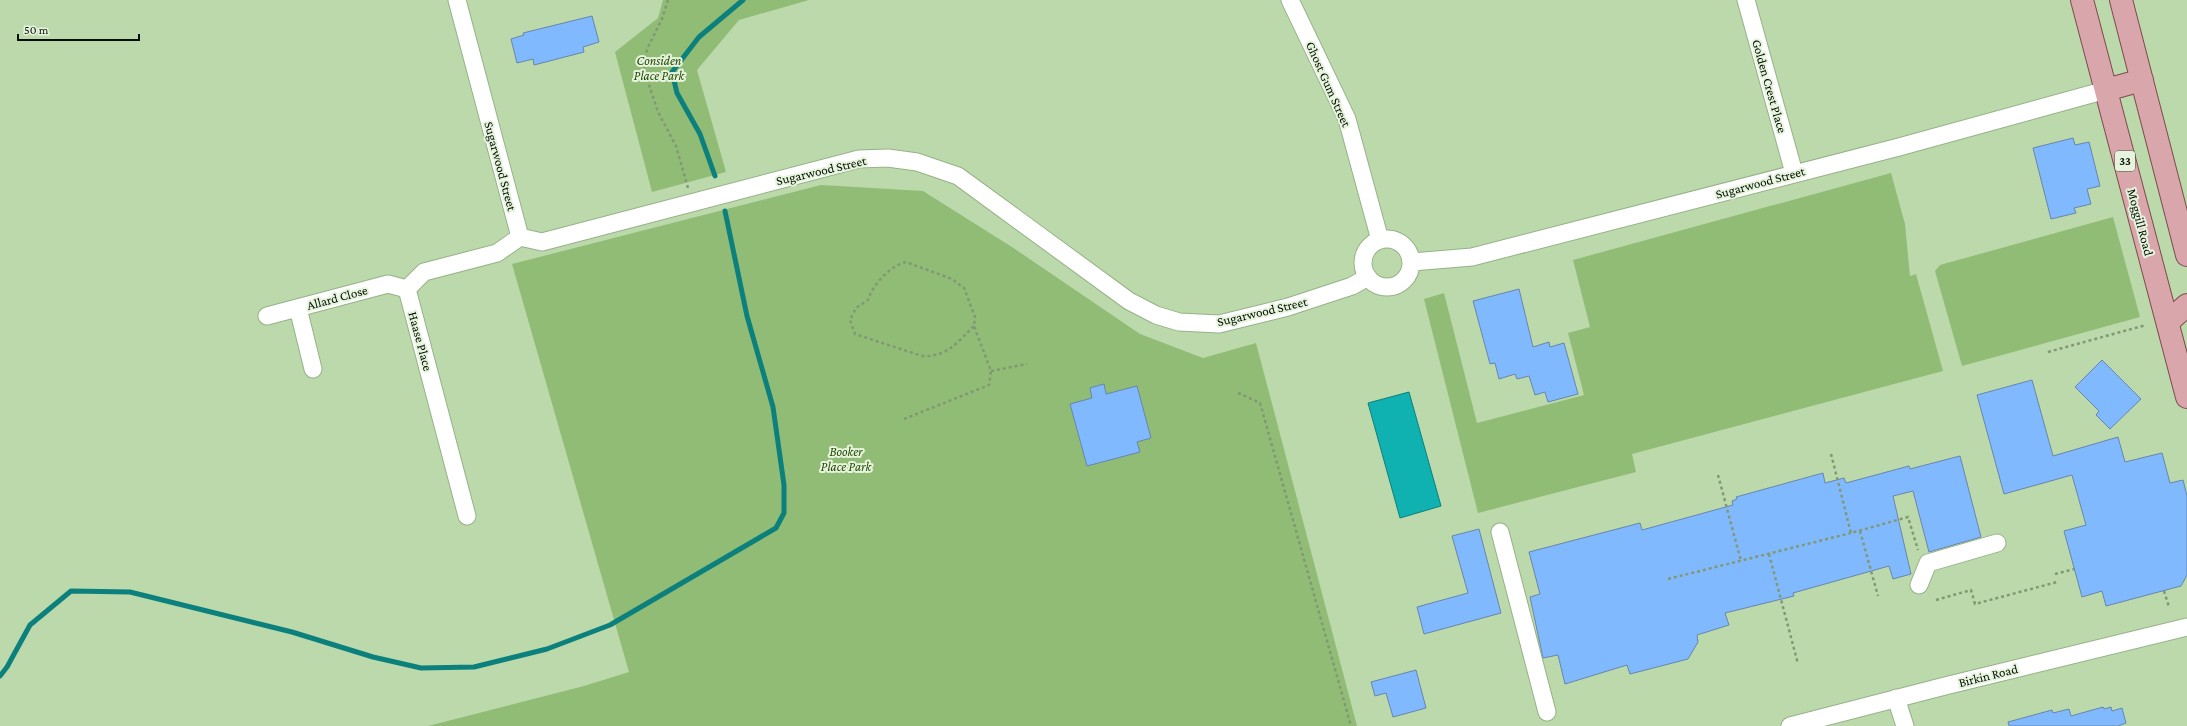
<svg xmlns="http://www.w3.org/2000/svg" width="2187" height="726" viewBox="0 0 2187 726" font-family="'Crimson Pro',serif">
  <rect width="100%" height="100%" fill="#bcd9ac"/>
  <path fill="#91bc76" d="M 663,0 L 809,0 L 739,20 L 697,70 L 726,172 L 652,192 L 615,52 L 658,18 Z
    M 1891,173 L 1905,224 L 1910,276 L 1916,274 L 1943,371 L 1632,454 L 1636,472 L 1478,513 L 1424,299 L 1444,293 L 1477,423 L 1584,395 L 1568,333 L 1590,327 L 1573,260 Z
    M 821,185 L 923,191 L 1012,247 L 1140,334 L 1203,358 L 1256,343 L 1357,726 L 428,726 L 584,686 L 629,672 L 512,264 Z
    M 2113,217 L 2140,317 L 1962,366 L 1935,271 L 1940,265 Z"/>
  <path fill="#0fb1b1" stroke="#0c807c" d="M 1409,392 L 1441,506 L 1400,518 L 1368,403 Z"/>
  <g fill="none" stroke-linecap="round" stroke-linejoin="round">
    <path stroke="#0c807c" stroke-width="5" d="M 715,176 L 700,134 L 677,93 L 672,72 L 699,37 L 743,0
      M 0,676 L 7,667 L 30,625 L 71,591 L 130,592 L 292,632 L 373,657 L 421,668 L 474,667 L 547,649 L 610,625 L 776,528 L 784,513 L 784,485 L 773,407 L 747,316 L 725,211"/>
  </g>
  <path fill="#81b9fe" stroke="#6785ab" d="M 592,16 L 599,42 L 583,47 L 584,52 L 534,65 L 533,59 L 517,63 L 511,39 L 524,35 L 523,33 Z
    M 2073,138 L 2075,145 L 2089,142 L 2100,186 L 2087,189 L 2091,204 L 2074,208 L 2076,213 L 2051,219 L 2033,148 Z
    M 1519,289 L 1533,347 L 1549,342 L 1550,347 L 1564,343 L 1578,394 L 1548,402 L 1545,392 L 1535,395 L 1529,376 L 1517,379 L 1515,374 L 1499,379 L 1495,363 L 1490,364 L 1473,301 Z
    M 2102,360 L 2141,399 L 2110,429 L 2096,415 L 2099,411 L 2075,387 Z
    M 2032,380 L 2053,456 L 2118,437 L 2125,462 L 2162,453 L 2170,483 L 2183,480 L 2187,496 L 2187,575 L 2181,586 L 2106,606 L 2102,591 L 2082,597 L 2064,531 L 2086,525 L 2072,475 L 2004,494 L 1977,395 Z
    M 1104,384 L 1106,394 L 1137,386 L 1151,438 L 1137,442 L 1140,452 L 1087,466 L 1070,404 L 1092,398 L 1090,388 Z
    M 1960,456 L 1981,537 L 1929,552 L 1913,491 L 1893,496 L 1911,574 L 1893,579 L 1889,566 L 1793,593 L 1794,596 L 1725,613 L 1729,625 L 1697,635 L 1698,642 L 1688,659 L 1630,674 L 1627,665 L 1565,684 L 1558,655 L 1543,658 L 1530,597 L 1540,594 L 1529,552 L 1640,523 L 1642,530 L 1733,505 L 1732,501 L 1737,499 L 1736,497 L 1823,473 L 1825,483 L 1844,478 L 1846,483 L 1909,466 L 1910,469 Z
    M 1479,529 L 1501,613 L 1424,634 L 1417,607 L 1468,593 L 1452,536 Z
    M 1416,670 L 1426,708 L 1393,717 L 1386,693 L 1375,696 L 1371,682 Z
    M 2103,707 L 2104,709 L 2111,707 L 2112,711 L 2122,708 L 2126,723 L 2118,726 L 2009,726 L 2008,722 L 2052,710 L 2053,713 L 2069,709 L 2071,716 Z"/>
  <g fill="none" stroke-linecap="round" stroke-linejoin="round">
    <defs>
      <path id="minor" d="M 457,0 L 520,237 L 542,242 L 859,159 L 888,158 L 917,162 L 958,176 L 1129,301 L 1156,315 L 1179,322 L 1219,324 L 1288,307 L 1352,286 L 1368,277
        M 1290,0 L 1347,119 L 1380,240
        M 1746,0 L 1794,173
        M1363 263a24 24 0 1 1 48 0a24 24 0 1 1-48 0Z
        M 1412,262 L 1472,257 L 1899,147 L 2106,90
        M 298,308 L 313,369
        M 267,316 L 388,284 L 407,289
        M 467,516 L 407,289 L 424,272 L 497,253 L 520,237
        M 1500,532 L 1547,712
        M 1919,585 L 1928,563 L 1997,543
        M 1896,698 L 1905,726
        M 1790,726 L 1945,686 L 2187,627"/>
      <path id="major" d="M 2082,0 L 2187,397
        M 2121,0 L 2187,255
        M 2106,90 L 2142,80
        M 2168,322 L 2187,305"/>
    </defs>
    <use href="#minor" stroke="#96b287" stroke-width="19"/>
    <use href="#major" stroke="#7e4b4b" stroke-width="24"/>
    <path stroke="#819875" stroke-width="2.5" stroke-dasharray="3 3" stroke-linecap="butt" d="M 668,0 L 662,19 L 647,49 L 644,70 L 658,112 L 676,146 L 688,188
      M 2048,352 L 2146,325
      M 991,371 L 1027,364
      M 1238,393 L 1260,403 L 1351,726
      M 904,419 L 989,385 L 991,371 L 974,326 L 975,317 L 964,288 L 952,279 L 906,262 C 890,266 873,284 868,300 L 856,308 L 850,320 L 855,334 L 922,356 C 948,357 957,342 974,326
      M 1831,454 L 1851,533 L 1908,517 L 1918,550
      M 1718,475 L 1741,561
      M 1860,531 L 1878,596
      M 1769,554 L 1798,664
      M 2055,574 L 2074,569
      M 1668,579 L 1851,533
      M 2164,591 L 2169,607
      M 1936,600 L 1971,590 L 1975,604 L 2057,582"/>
    <use href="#minor" stroke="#fff" stroke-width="17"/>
    <use href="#major" stroke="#d8a6ab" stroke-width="22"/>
  </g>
  <g text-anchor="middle" stroke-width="4" stroke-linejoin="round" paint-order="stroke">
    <rect fill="#e6f4de" stroke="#495444" stroke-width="1" x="2115" y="151" width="20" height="20" rx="3"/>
    <g font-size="12" font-weight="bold" fill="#060f02">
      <text x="2125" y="165">33</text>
    </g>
    <g font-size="13" font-style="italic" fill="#234800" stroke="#e6f4de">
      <text x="659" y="65">Considen<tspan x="659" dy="15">Place Park</tspan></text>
      <text x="846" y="456">Booker<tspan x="846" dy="15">Place Park</tspan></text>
    </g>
    <g font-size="13" fill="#060f02" stroke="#e6f4de">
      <text transform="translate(1329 84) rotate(66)" y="5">Ghost Gum Street</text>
      <text transform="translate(1770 86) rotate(74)" y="5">Golden Crest Place</text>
      <text transform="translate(501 166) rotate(75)" y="5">Sugarwood Street</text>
      <text transform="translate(821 170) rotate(-13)" y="5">Sugarwood Street</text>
      <text transform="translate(1760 182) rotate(-15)" y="5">Sugarwood Street</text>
      <text transform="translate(2141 222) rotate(75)" y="5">Moggill Road</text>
      <text transform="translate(337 297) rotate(-15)" y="5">Allard Close</text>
      <text transform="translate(1262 311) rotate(-13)" y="5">Sugarwood Street</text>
      <text transform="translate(421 341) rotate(75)" y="5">Haase Place</text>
      <text transform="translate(1988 675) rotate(-14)" y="5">Birkin Road</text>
    </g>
  </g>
  <path d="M18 34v6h121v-6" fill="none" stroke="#060f02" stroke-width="2"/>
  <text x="24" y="34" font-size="12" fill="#060f02" stroke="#e6f4de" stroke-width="3" paint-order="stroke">50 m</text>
</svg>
